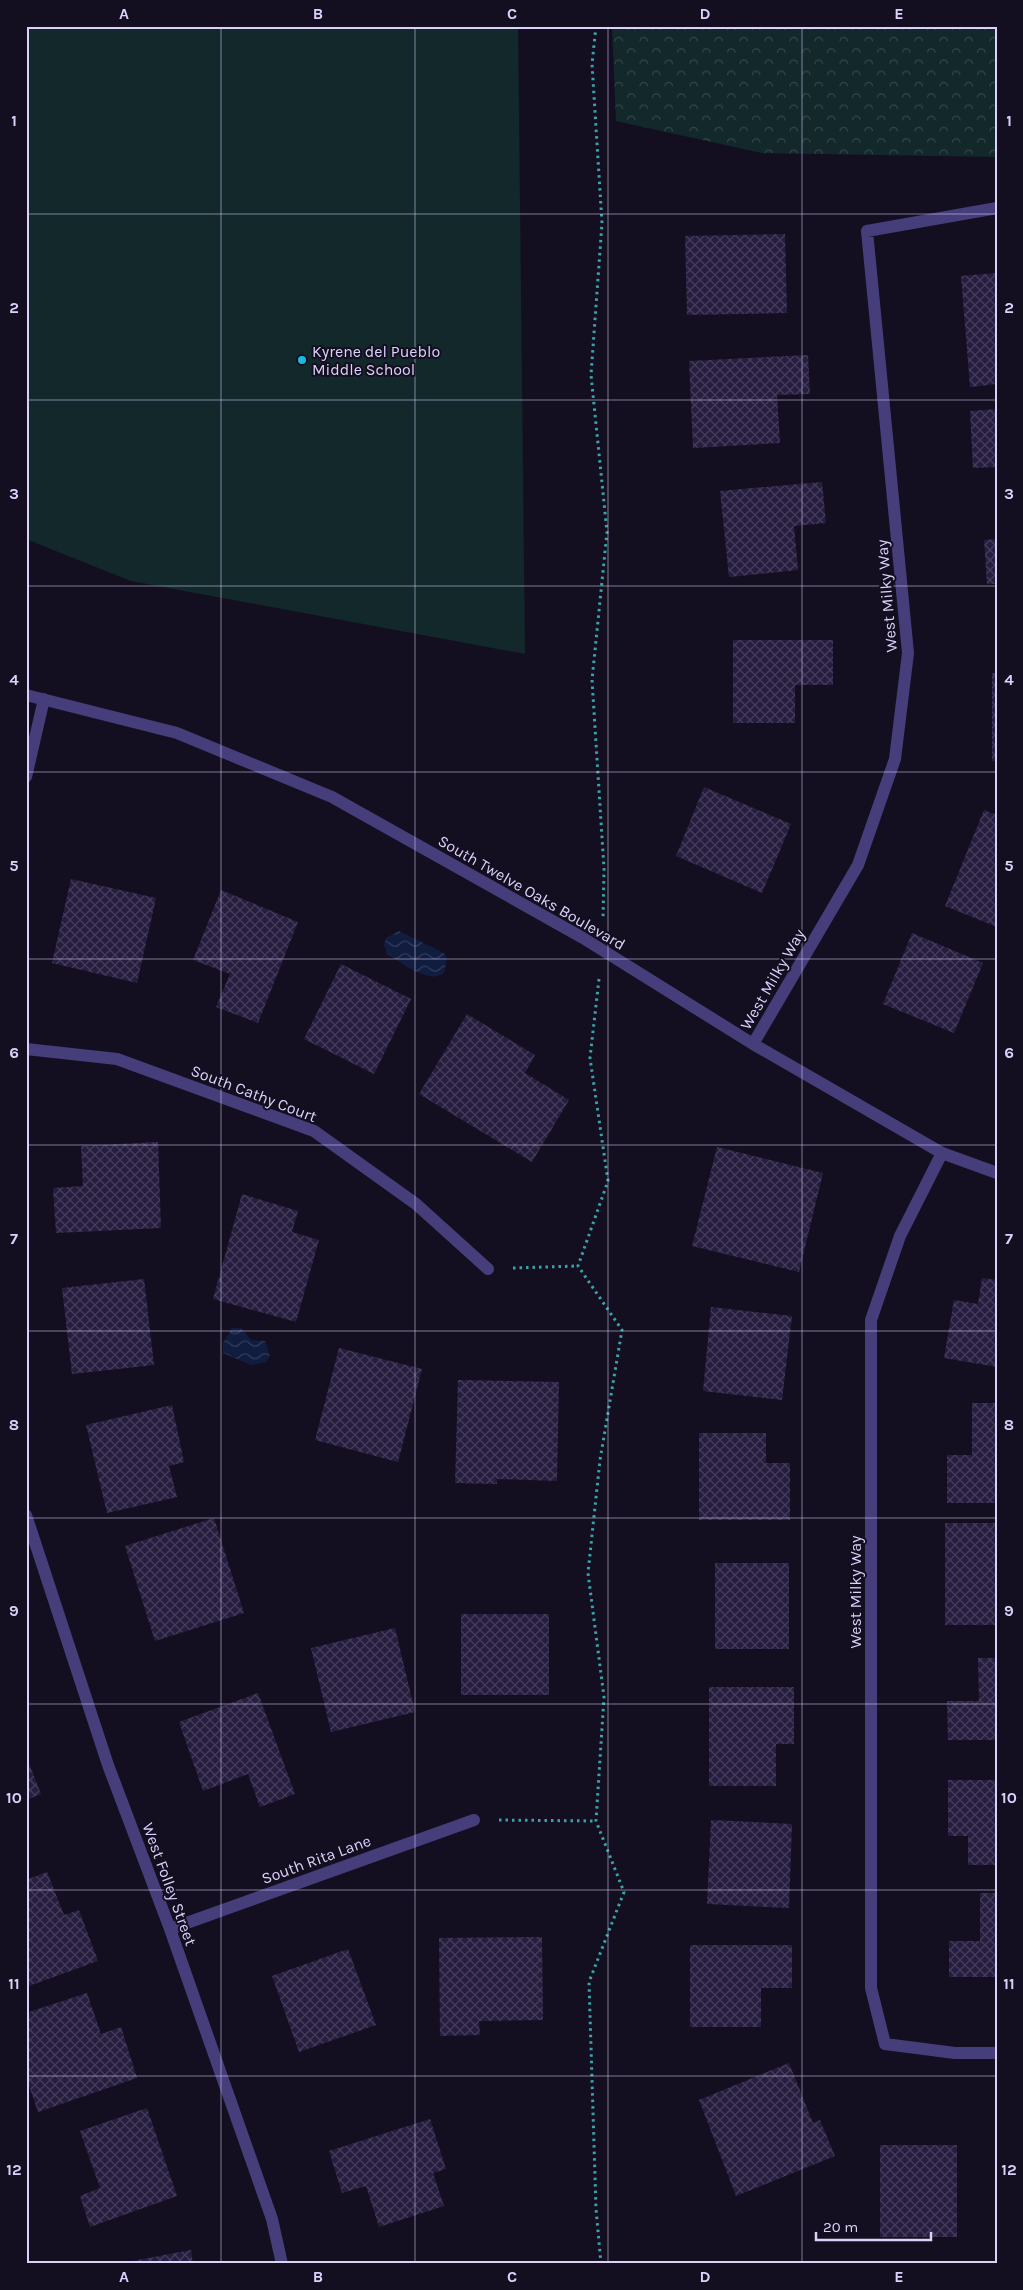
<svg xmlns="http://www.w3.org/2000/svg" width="1023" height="2290" viewBox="0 0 1023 2290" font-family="Karla,sans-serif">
  <defs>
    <pattern id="park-crowns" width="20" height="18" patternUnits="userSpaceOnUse" patternTransform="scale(1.25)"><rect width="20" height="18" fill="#13282a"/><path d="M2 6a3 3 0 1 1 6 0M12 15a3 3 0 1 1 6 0" fill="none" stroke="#35464a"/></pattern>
    <pattern id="water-waves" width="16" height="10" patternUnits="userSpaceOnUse" patternTransform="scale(1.25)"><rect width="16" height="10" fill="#101d3f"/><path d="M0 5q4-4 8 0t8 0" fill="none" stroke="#323d5c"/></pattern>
    <pattern id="building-cross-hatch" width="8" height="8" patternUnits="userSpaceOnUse" patternTransform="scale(1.25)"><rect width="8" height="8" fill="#271d3f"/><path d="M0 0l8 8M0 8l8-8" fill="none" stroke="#463d5c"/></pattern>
  </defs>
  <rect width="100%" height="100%" fill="#140f20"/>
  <path fill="url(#park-crowns)" d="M 612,26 L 997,26 L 997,157 L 762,153 L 616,121 Z"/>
  <path fill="#13282a" d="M 26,26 L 518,26 L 525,654 L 131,581 L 26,539 Z"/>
  <path fill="url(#water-waves)" d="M 399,931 L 444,953 L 447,959 L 444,973 C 429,985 402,962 387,954 L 384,945 L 386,938 Z
    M 232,1328 L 241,1328 L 251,1340 L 265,1341 L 270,1355 L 266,1362 L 251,1365 L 223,1353 L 223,1343 Z"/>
  <path fill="url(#building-cross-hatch)" d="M 785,234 L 787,313 L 687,315 L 685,236 Z
    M 997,273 L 997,384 L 970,387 L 961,276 Z
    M 808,355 L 810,394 L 777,395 L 780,443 L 693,448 L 689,361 Z
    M 997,409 L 997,467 L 973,468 L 970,411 Z
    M 822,482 L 826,523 L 794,526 L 798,570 L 729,577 L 720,491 Z
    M 997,539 L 997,584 L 987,584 L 984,540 Z
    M 733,640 L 833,640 L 833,685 L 795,685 L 795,723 L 733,723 Z
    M 992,673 L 997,673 L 997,761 L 992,761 Z
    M 704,787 L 791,824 L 762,893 L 676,856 Z
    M 984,810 L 997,815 L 997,927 L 945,906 Z
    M 71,879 L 156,898 L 137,983 L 52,963 Z
    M 221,890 L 298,922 L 258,1023 L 216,1007 L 230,974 L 193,960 Z
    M 912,933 L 983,963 L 954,1033 L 883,1004 Z
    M 341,964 L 411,999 L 374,1074 L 304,1039 Z
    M 467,1014 L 535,1055 L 525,1073 L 569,1100 L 532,1162 L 419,1094 Z
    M 158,1142 L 161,1228 L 56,1233 L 53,1188 L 83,1186 L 81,1146 Z
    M 717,1147 L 823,1173 L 799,1272 L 692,1246 Z
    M 242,1194 L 298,1211 L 292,1232 L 319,1240 L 296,1322 L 213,1299 Z
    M 982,1278 L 997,1280 L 997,1367 L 944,1358 L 954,1300 L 978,1304 Z
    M 144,1279 L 154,1365 L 72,1374 L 62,1288 Z
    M 711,1307 L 792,1316 L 782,1400 L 703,1391 Z
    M 339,1348 L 422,1369 L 398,1462 L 315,1440 Z
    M 458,1380 L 559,1382 L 557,1481 L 497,1479 L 497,1484 L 455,1483 Z
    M 972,1403 L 997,1403 L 997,1503 L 947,1503 L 947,1455 L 972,1455 Z
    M 172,1405 L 184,1462 L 169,1466 L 177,1497 L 107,1513 L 86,1425 Z
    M 699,1433 L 766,1433 L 766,1463 L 790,1463 L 790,1520 L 699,1520 Z
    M 214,1518 L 244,1613 L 155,1641 L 125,1546 Z
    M 945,1523 L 997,1523 L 997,1625 L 945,1625 Z
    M 715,1563 L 789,1563 L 789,1649 L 715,1649 Z
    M 461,1614 L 549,1614 L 549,1695 L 461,1695 Z
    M 395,1628 L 415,1712 L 331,1732 L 311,1648 Z
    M 978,1658 L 997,1658 L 997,1740 L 948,1740 L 947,1701 L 979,1701 Z
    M 709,1687 L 794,1687 L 794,1744 L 776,1744 L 776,1786 L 709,1786 Z
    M 258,1693 L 295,1794 L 260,1807 L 248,1774 L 203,1791 L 179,1722 Z
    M 26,1756 L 41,1794 L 26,1800 Z
    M 948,1780 L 997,1780 L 997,1865 L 968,1865 L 968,1836 L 948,1836 Z
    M 711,1820 L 792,1824 L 789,1908 L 707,1904 Z
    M 47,1872 L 64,1915 L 79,1910 L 98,1961 L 26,1987 L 26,1880 Z
    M 980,1893 L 997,1893 L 997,1977 L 949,1977 L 949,1941 L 980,1941 Z
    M 542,1937 L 543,2020 L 479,2021 L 480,2035 L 440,2036 L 439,1938 Z
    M 690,1945 L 792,1945 L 792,1988 L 761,1988 L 761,2027 L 690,2027 Z
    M 348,1949 L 376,2025 L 299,2052 L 272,1976 Z
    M 87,1993 L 101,2034 L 121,2027 L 137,2078 L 38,2112 L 26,2077 L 26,2013 Z
    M 789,2063 L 813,2123 L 820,2120 L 835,2156 L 736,2196 L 699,2100 Z
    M 147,2108 L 177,2196 L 90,2227 L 80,2196 L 100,2188 L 80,2131 Z
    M 430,2119 L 446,2169 L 433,2173 L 444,2206 L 379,2227 L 366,2186 L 342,2193 L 329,2151 Z
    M 880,2145 L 957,2145 L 957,2237 L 880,2237 Z
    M 191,2250 L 193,2264 L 122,2264 L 122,2263 Z"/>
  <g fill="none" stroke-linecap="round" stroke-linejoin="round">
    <path stroke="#39a4a8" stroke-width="3" stroke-dasharray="2.5 4" stroke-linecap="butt" d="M 596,26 L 592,64 L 602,223 L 591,375 L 607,532 L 592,680 L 604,869 L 603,920
      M 599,979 L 590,1058 L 608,1181 L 578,1266 L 622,1330 L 600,1460 L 588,1573 L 604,1697 L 596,1821 L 624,1892 L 589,1982 L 596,2209 L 601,2264
      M 513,1268 L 578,1266
      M 499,1820 L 596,1821"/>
    <path stroke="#463e7b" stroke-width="12" d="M 26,695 L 177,733 L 332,797 L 583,938 L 753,1044 L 942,1153 L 997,1173
      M 26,777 L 44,699
      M 753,1044 L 858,865 L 895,759 L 908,653 L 867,231 L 997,208
      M 26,1049 L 117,1059 L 314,1131 L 416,1204 L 488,1269
      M 942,1153 L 900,1236 L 871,1320 L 871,1988 L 885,2044 L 955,2053 L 997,2053
      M 26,1515 L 108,1765 L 170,1929 L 272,2219 L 282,2264
      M 170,1929 L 474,1820"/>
  </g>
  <path fill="none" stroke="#dbd2fb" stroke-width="1" stroke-opacity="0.55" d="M 221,26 L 221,2264M 415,26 L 415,2264M 608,26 L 608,2264M 802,26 L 802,2264M 26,214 L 997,214M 26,400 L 997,400M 26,586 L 997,586M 26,772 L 997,772M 26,959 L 997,959M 26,1145 L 997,1145M 26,1331 L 997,1331M 26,1518 L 997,1518M 26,1704 L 997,1704M 26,1890 L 997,1890M 26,2076 L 997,2076"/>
  <circle fill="#14bce5" stroke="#140f20" stroke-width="2" cx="302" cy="360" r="5"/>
  <g text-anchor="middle" stroke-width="4" stroke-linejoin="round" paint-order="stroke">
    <g font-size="16" fill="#dbd2fb" stroke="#140f20" text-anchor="start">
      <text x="312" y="357">Kyrene del Pueblo<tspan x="312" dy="18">Middle School</tspan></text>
    </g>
    <g font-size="16" fill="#dbd2fb" stroke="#140f20">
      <text transform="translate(886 596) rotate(-95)" y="6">West Milky Way</text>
      <text transform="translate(532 892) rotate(30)" y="6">South Twelve Oaks Boulevard</text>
      <text transform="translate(772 979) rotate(-60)" y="6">West Milky Way</text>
      <text transform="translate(254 1093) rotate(21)" y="6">South Cathy Court</text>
      <text transform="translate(855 1592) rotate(-90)" y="6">West Milky Way</text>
      <text transform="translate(316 1859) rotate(-20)" y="6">South Rita Lane</text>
      <text transform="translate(170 1884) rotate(70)" y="6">West Folley Street</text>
    </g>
  </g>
  <rect width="1023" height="2290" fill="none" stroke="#140f20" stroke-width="55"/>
  <path d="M816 2232v8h115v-8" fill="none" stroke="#dbd2fb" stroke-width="2.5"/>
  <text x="823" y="2232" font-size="15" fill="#dbd2fb" stroke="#140f20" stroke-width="4" paint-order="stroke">20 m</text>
  <rect x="28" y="28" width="968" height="2234" fill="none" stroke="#dbd2fb" stroke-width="2"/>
  <g font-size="16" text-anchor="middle" font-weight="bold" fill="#dbd2fb">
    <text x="124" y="19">A</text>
    <text x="318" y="19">B</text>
    <text x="512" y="19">C</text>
    <text x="705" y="19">D</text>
    <text x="899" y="19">E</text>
    <text x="14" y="126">1</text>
    <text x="1009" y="126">1</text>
    <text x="14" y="313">2</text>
    <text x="1009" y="313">2</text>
    <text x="14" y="499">3</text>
    <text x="1009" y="499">3</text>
    <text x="14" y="685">4</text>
    <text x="1009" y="685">4</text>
    <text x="14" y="871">5</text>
    <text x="1009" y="871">5</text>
    <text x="14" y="1058">6</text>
    <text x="1009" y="1058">6</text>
    <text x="14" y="1244">7</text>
    <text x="1009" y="1244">7</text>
    <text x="14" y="1430">8</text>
    <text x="1009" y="1430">8</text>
    <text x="14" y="1616">9</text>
    <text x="1009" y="1616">9</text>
    <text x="14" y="1803">10</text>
    <text x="1009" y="1803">10</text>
    <text x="14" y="1989">11</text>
    <text x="1009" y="1989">11</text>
    <text x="14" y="2175">12</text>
    <text x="1009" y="2175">12</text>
    <text x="124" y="2282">A</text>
    <text x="318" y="2282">B</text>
    <text x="512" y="2282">C</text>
    <text x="705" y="2282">D</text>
    <text x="899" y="2282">E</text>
  </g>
</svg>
